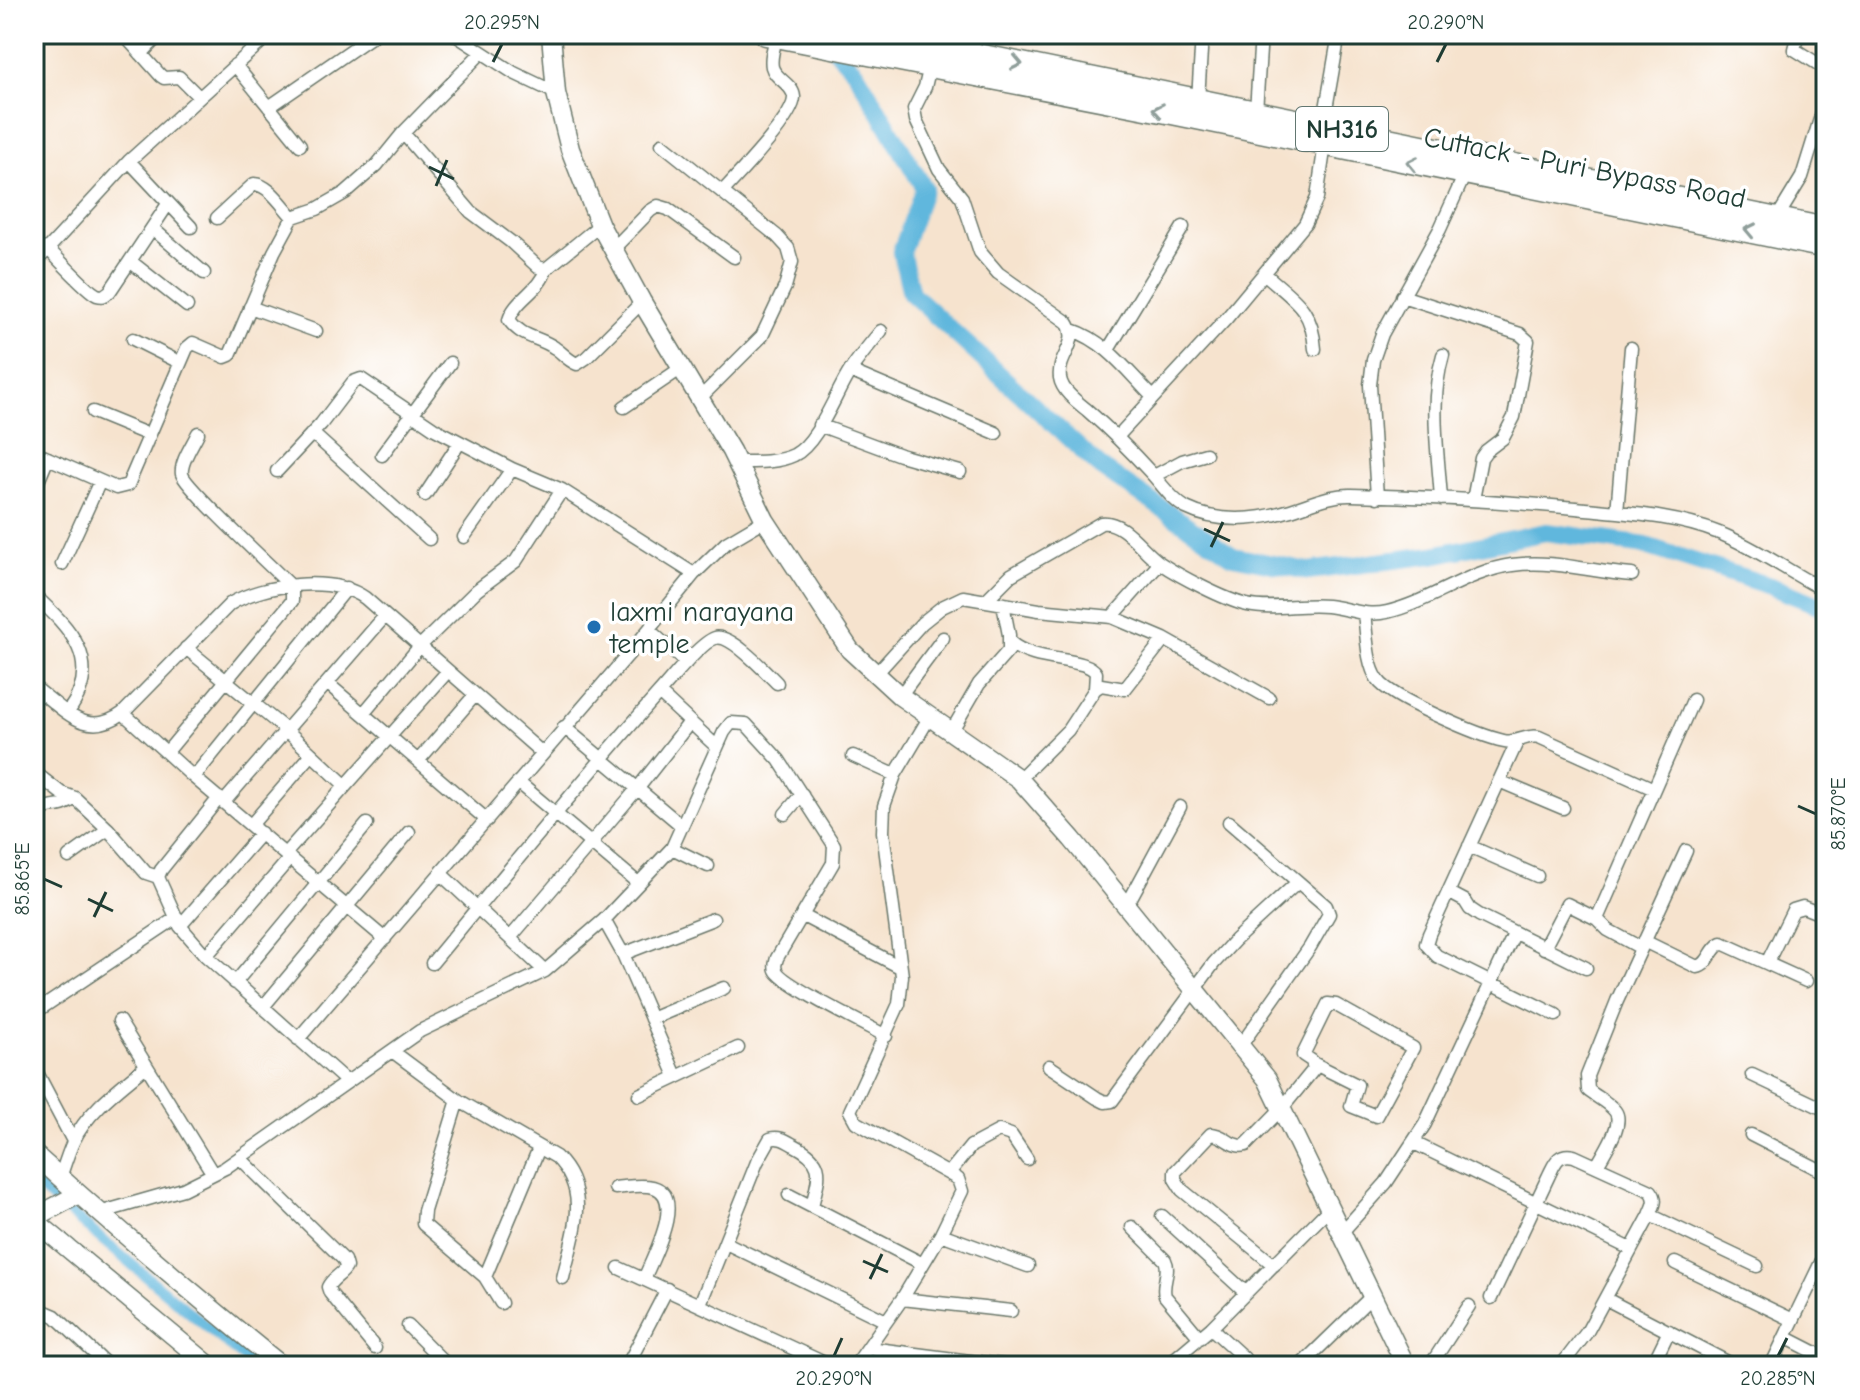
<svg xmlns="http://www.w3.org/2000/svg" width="1860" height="1400" viewBox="0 0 1860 1400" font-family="'Comic Neue',sans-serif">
  <rect width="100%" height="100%" fill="#fff"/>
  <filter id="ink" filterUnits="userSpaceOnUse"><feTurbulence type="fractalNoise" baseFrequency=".0125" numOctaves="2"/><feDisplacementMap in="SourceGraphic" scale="16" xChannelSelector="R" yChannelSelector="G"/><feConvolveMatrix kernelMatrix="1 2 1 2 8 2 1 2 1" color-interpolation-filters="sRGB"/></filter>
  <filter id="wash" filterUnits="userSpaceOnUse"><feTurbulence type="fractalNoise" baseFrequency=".006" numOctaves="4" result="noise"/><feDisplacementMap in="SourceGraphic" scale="32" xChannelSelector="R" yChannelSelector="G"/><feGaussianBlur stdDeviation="1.8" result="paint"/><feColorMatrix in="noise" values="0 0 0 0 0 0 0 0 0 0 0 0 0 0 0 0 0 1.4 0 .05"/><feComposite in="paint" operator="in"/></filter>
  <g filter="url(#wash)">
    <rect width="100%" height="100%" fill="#f6e3ce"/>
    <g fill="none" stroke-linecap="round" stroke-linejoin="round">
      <path stroke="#61b7dd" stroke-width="11" d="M 34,1183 L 254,1366"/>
      <path stroke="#61b7dd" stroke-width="18" d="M 831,45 L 856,72 L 924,188 L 901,252 L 911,293 L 1100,467 L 1233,556 L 1308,571 L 1433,555 L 1546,532 L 1646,546 L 1770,586 L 1826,608"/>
    </g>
  </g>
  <g filter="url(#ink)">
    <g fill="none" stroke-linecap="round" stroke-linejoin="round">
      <defs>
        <path id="street" d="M 454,34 L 514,73 L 556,93
          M 1798,34 L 1794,49 L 1826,69
          M 125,36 L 161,76 L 164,78 L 179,77 L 199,97
          M 968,53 L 976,34
          M 141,54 L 160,34
          M 235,65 L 300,145
          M 930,66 L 925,87 L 914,109 L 916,120 L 939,169 L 962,198 L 980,252 L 998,273 L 1067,322 C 1081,343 1057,356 1060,378 C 1062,391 1077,402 1087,410 C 1110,430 1131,451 1152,474 C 1163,486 1172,500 1186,508 C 1216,523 1256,521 1287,511 C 1309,505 1329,494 1352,495 C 1427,497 1502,501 1576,508 C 1624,513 1674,515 1719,533 C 1757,548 1790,573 1826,591
          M 1198,100 L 1202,34
          M 269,107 L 375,34
          M 1256,111 L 1261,34
          M 1323,126 L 1339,34
          M 403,133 L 471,212 L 511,242 L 538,267 L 546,269 L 600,225
          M 662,144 L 777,236 L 788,248 L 792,262 L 785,287 L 762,336 L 701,397
          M 129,161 L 191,227
          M 723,191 C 738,175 795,116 794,97 C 793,84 775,79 772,67 C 770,57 774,46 777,36
          M 217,218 L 254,184 C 270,185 282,206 293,217
          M 1777,218 L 1802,177 L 1826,100
          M 152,228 L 204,273
          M 47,248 C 57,257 87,291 97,295 C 104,297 105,295 110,291 L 168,204
          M 613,249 L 650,211 L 658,206 L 668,209 L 734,257
          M 130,261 L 187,306
          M 34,264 L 129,161 L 270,34
          M 546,269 C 540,291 515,299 509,320 C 523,339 538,336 555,348 C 563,353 567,360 577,364 L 586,358 L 642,302
          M 1265,274 C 1294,300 1312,307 1315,349
          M 1402,296 L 1520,334 L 1528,341 L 1514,417 L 1503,438 L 1486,451 L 1481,458 L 1473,500
          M 250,307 L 316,331
          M 1072,330 C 1106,341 1128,372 1152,396
          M 133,339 L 179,362
          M 1108,350 L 1183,227
          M 850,371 L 996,433
          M 624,407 L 683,367
          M 93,412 L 149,435
          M 819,425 L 900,455 L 960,472
          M 312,433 L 429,539
          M 1117,437 L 1226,319 L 1305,224 L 1317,198 L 1325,144
          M 34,452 L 116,488 L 128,485 L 187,348 L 193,343 L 225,357 L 230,355 L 274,252 L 293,217 L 317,209 L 345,193 L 377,165 L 403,133 L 481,53
          M 382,455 L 450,363
          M 737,462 C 756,462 777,463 794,455 C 818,443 835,394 850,371 C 859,357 870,344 881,331
          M 277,471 L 321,424 L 353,382 L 361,379 L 435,429 L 512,469 L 562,490 L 694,574
          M 1154,476 L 1182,461 L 1206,454
          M 34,491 L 48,458
          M 425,495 L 460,442
          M 1377,497 L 1370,385 L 1373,360 L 1382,334 L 1440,229 L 1465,174
          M 1441,499 C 1438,450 1429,403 1443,355
          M 1617,512 L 1631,348
          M 464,537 L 512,469
          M 62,564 L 100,481
          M 34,595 C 71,629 104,662 68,712
          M 986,600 L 1011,575 L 1101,523 C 1124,520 1142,551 1160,563 C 1179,576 1225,600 1247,605 C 1273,611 1301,603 1327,606 C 1347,608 1366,617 1387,612 C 1430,602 1468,571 1512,565 C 1553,559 1591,572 1632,575
          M 1364,614 C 1367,633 1366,663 1378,680 C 1390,698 1480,736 1504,741 C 1518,744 1526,734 1539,737 L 1654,789
          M 1112,617 L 1160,563
          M 649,630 L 686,663
          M 1010,642 C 1033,664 1086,656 1096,673 L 1095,689
          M 186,648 L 286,730 L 345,785
          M 875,675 L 922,623 L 942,607 L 963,597 L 1039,610 L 1112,617 L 1164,639 L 1269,698
          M 327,683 L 487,820
          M 34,687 C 64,709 86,740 123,713 L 230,604 C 263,584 332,575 365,598 L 542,753
          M 659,693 L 717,747
          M 900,696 L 943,638
          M 123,713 L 191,775 L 385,939
          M 363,714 L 420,646 L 477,590 L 516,561 L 562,490
          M 564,727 L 682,826
          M 951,732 L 979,684 L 1009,650 L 1009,635 L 1003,604
          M 1517,742 L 1429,934 L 1426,944 L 1437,956 L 1556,1015
          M 167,752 L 292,601 L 292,587 C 276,571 185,487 182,474 C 180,462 193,444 198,433
          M 853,756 L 895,775
          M 418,761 L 475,695
          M 34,772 L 61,793 L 75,798 L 108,829 L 146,873 L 158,877
          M 194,777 L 347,588
          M 1019,779 L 1068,730 L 1095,689 L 1101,685 L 1125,689 L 1164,639
          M 1499,781 L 1563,808
          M 518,782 L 638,883
          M 219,798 L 161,870 L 158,877 L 180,926 L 206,956 L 347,1082
          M 224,802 L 385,616
          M 34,812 C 51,802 58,811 75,798
          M 785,814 L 802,794
          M 1229,822 L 1326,906 L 1329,914 L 1310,947 L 1241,1045
          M 251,825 L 312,754
          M 1469,846 L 1537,876
          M 672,848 L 708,866
          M 285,854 L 448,671
          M 69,857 L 108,829
          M 441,874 L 545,971
          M 1448,892 L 1465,901 L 1470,909 L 1479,915 L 1586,968
          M 1127,905 L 1180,807
          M 803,916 L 900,967
          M 604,920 L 623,954 L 676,1076
          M 180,926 L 261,833
          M 510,938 L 638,788 L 690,722
          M 1644,941 L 1697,967 C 1710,965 1710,948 1722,943 L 1806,981
          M 1544,948 L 1567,904 L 1597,919
          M 1641,948 L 1608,930 L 1597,919 L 1693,700
          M 623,954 L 713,919
          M 206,956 L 290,858
          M 432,963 C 507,872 581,781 659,693 C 671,680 700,643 715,638 C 730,633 766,672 777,683
          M 1767,963 L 1793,910 L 1803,907 L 1826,916
          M 235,983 L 367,824
          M 263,1007 L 409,832
          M 34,1013 L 176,918
          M 651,1019 L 724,988
          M 119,1021 L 213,1174
          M 298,1039 L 633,649 L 694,574 L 726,543 L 765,520
          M 392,1051 L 458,1100 L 556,1157 C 592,1193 573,1234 563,1278
          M 1049,1066 L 1097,1098 L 1105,1102 L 1112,1101 L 1214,963 L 1235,940 L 1298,882
          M 34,1067 L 73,1141
          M 1752,1075 L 1826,1110
          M 639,1095 L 738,1048
          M 458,1100 L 424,1211 L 423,1224 L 485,1277 L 501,1303
          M 1751,1135 L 1826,1173
          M 1414,1143 L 1631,1249
          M 241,1159 L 344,1260 L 346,1267 C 342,1275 332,1278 328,1287 L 330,1293 L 375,1348
          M 1597,1166 C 1603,1153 1625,1124 1615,1111 C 1608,1102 1596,1097 1588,1090 L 1587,1076 L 1617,1001 L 1686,851
          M 949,1173 L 971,1146 L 999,1131 L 1011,1135 L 1027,1159
          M 60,1178 C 64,1166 68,1153 73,1142 C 87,1111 121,1087 146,1066
          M 615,1188 C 627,1187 641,1184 653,1187 C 687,1196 652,1259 644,1279
          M 789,1195 L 923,1264
          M 99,1213 L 183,1189 L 225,1168 L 420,1031 L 545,971 L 604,920 L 672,848 L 724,732 L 731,723 L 746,724 L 779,760 L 834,845 L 833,863 L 777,958 C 776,962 774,966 776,970 C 781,984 868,1026 886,1036
          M 1650,1215 L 1757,1266
          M 1162,1216 L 1246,1293
          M 1132,1227 L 1165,1260 C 1171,1272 1161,1283 1165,1296 L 1200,1338
          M 1342,1232 L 1386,1183 L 1425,1124 L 1514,934
          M 941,1234 L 1028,1266
          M 726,1243 L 886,1321
          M 1675,1263 L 1793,1320
          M 1274,1265 L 1182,1190 L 1175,1179 L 1175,1172 L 1211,1134 C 1225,1134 1231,1149 1246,1145 L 1283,1107 L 1314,1069 L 1312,1061 L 1303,1055 L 1328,1004 L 1336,1005 L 1413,1048 L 1376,1116 L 1351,1106 L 1357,1085 L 1315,1064
          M 619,1268 L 831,1366
          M 485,1277 L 539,1148
          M 1491,1298 L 1549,1175 C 1555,1163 1558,1152 1574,1156 L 1651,1191 C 1658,1200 1654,1205 1650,1215 L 1587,1332 L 1561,1366
          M 902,1299 L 1011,1311
          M 1606,1299 L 1735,1366
          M 700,1304 L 757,1162 L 770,1139 C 779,1136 785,1140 794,1145 C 827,1162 819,1175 812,1206
          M 34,1307 L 55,1316 L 108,1366
          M 408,1326 L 448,1366
          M 1211,1328 L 1244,1358 L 1244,1366
          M 1785,1337 L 1826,1358
          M 869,1348 L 1009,1366
          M 627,1366 L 667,1289
          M 855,1366 L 902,1299 L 941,1234 L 962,1191 L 958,1179 L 856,1122 L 850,1111 L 899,1004 L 902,976 L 883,832 L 884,806 L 895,775 L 929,718
          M 1166,1366 L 1211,1328 L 1329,1209
          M 1300,1366 L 1372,1296
          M 1430,1366 L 1469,1306
          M 1652,1366 L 1669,1331
          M 1771,1366 L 1826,1252"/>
        <path id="secondary" d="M 551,34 L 556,93 L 570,149 L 600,225 L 642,302 L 731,451 L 765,520 L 850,650 L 900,696 L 1019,779 L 1072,839 L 1267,1079 L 1406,1366
          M 34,1154 C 115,1227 197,1298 282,1366
          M 34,1218 L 77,1195
          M 34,1220 L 210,1366"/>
        <path id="highway" d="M 766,34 L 1172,113 L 1826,247
          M 857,34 L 968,53 L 1826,229"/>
      </defs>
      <use href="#street" stroke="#6a776a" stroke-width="15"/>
      <use href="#secondary" stroke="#6a776a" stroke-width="21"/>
      <use href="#highway" stroke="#6a776a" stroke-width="25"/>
      <use href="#street" stroke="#fff" stroke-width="12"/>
      <use href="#secondary" stroke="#fff" stroke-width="18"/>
      <use href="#highway" stroke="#fff" stroke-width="22"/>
    </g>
    <defs><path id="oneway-chevron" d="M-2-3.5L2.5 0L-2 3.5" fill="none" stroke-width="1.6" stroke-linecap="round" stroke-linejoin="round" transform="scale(2)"/></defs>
    <g stroke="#8f9e9a">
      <use href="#oneway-chevron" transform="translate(1017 63) rotate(12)"/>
      <use href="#oneway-chevron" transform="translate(1158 110) rotate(-169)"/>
      <use href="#oneway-chevron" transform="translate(1412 163) rotate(-168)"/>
      <use href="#oneway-chevron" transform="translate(1750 230) rotate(-168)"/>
    </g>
  </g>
  <path fill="none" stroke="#1f3d34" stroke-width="3" d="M 493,62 L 502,44M 1437,62 L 1446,44M 429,167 L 454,179M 436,186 L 447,160M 1204,529 L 1230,541M 1211,547 L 1223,522M 1798,806 L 1816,814M 44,879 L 62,887M 88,899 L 113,911M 94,917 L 106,892M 863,1261 L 888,1272M 870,1279 L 882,1254M 834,1356 L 842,1338M 1778,1356 L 1787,1338"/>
  <circle fill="#1f6fb2" stroke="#fff" stroke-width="3" cx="594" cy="627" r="8"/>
  <g text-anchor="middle" stroke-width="7" stroke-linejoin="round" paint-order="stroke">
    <rect fill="#fff" stroke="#627771" stroke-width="2" x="1296" y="107" width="92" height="44" rx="6"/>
    <g font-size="26" font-weight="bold" fill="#1f3d34">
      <text x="1342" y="138">NH316</text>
    </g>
    <g font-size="28" fill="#1f3d34" stroke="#fff">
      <text transform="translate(1585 167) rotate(11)" y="10">Cuttack - Puri Bypass Road</text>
    </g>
    <g font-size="28" fill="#1f3d34" stroke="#fff" text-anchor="start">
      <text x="610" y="621">laxmi narayana<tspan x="610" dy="32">temple</tspan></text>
    </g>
  </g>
  <rect width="1860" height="1400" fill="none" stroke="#fff" stroke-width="88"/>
  <rect x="44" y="44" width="1772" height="1312" fill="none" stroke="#1f3d34" stroke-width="3"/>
  <g font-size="20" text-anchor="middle" fill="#1f3d34">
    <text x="502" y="29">20.295°N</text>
    <text x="1446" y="29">20.290°N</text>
    <text transform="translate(1838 814) rotate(-90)" y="7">85.870°E</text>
    <text transform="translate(22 879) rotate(-90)" y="7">85.865°E</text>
    <text x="834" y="1385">20.290°N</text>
    <text x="1778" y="1385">20.285°N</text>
  </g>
</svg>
